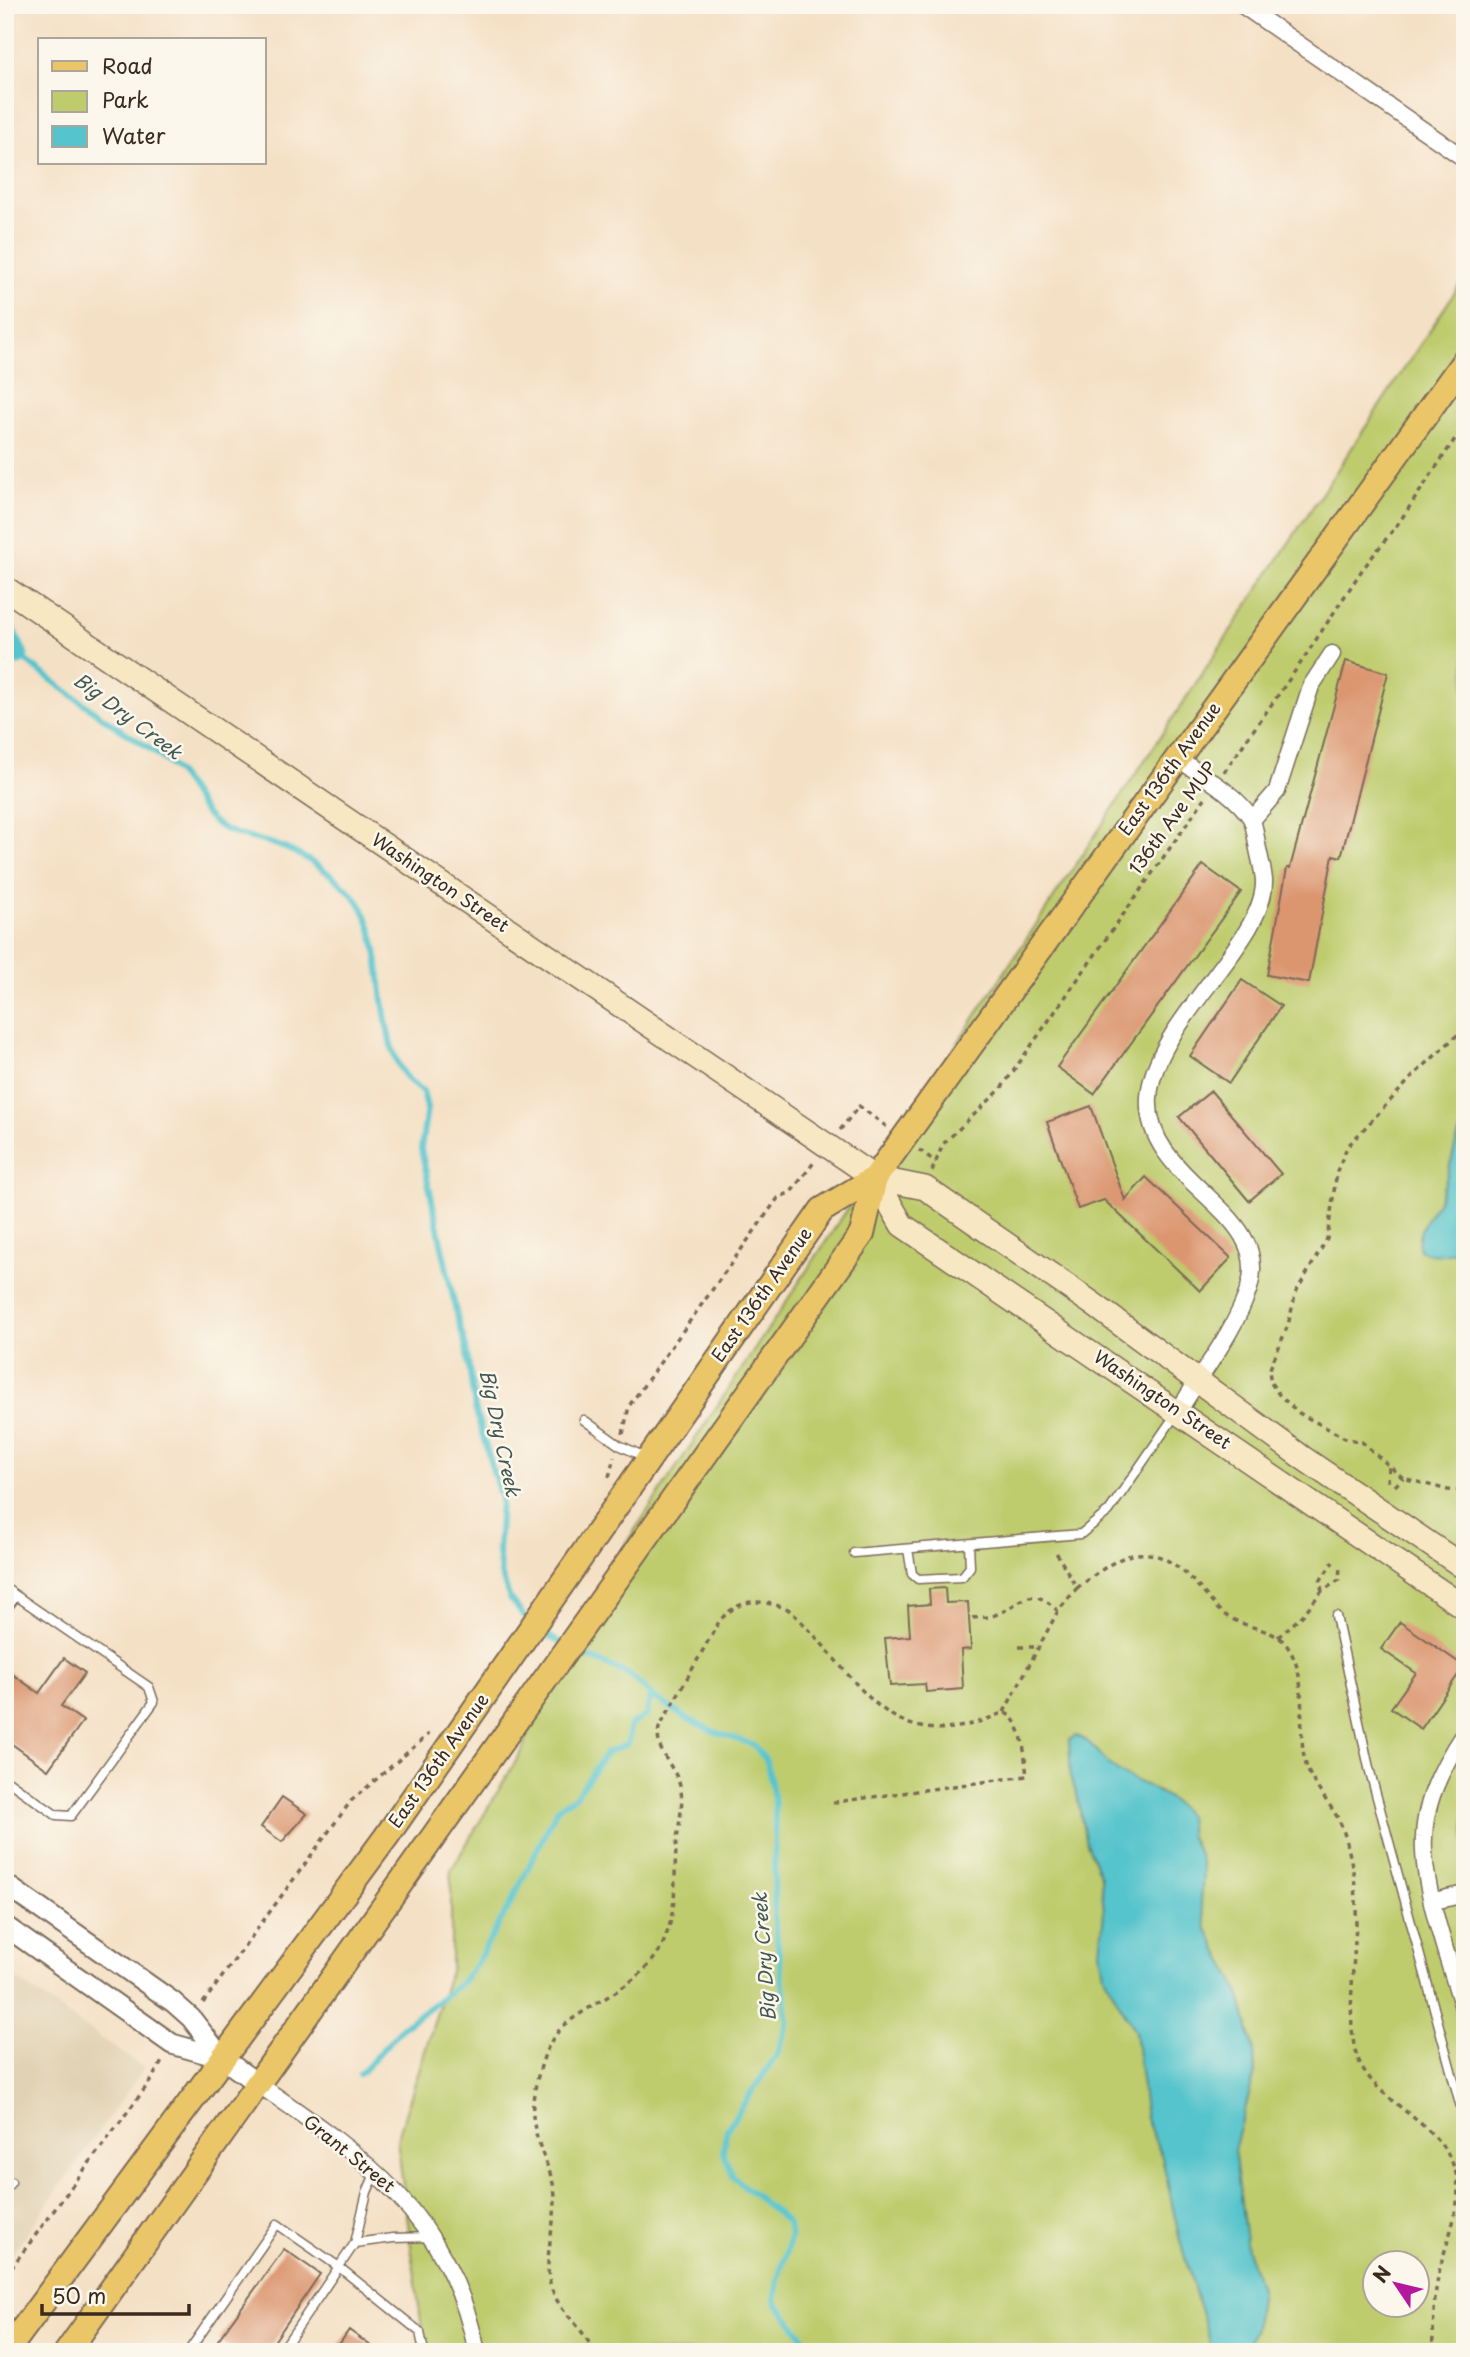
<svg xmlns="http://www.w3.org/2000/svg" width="1470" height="2357" viewBox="0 0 1470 2357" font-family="'Playpen Sans',sans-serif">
  <rect width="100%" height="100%" fill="#fbf7ec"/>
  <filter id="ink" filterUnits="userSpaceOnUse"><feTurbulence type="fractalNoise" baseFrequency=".0143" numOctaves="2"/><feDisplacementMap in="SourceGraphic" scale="14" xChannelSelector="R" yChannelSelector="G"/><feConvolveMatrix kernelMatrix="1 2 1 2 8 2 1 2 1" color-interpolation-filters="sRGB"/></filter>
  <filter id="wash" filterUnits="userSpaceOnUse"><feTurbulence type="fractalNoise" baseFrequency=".00686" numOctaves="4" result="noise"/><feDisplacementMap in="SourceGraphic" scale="28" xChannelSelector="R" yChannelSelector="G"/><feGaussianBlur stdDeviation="1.57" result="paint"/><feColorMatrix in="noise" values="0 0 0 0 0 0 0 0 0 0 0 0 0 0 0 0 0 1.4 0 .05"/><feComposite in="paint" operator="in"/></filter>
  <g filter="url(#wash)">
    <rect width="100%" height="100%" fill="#f4e0c5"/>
    <path fill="#e1d2b4" d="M 5,1971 L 144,2068 L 5,2264 Z"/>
    <path fill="#becc6d" stroke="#7c7b46" stroke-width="2" fill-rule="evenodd" d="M 1465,277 L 1465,2352 L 425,2352 L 397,2140 L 451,1968 L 451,1870 L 522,1751 L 528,1733 L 625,1545 ZM 1376,2262 L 1418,2262 L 1418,2304 L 1376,2304 Z"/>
    <path fill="#56c4cc" stroke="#487775" stroke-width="2" d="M 1465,1120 L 1465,1247 C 1450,1253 1435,1259 1420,1250 C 1413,1234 1431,1214 1438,1200 C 1451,1174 1452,1146 1465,1120 Z
      M 1075,1736 C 1090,1737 1103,1761 1116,1770 C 1141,1786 1169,1791 1188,1817 L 1190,1837 L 1199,1854 L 1203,1872 L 1201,1904 L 1207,1929 L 1239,1991 L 1254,2051 L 1255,2073 L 1234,2150 L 1247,2249 L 1260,2288 L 1255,2328 L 1243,2352 L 1213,2352 L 1180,2241 L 1162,2157 L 1146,2119 L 1135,2032 L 1104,1976 L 1100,1951 L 1104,1912 L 1101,1877 L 1085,1839 L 1077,1794 L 1071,1780 L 1069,1740 Z"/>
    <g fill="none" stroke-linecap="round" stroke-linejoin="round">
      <path stroke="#56c4cc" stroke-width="6" d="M 5,662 L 18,655 C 48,677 77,700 108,721 C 129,736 155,749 173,768 C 190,785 198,811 219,826 C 236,837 256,838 274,844 C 303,854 338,876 357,900 C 394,948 368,1062 423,1091 L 427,1108 L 421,1149 L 457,1316 L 466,1347 L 475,1408 L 501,1499 L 498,1552 L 501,1574 L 510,1599 L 528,1621
        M 537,1628 L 563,1645
        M 572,1650 L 630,1675 L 651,1695 L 684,1717 L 715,1732 L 754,1745 L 767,1762 L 775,1804 L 774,1917 L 788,2021 L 778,2053 L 727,2129 L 723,2151 L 733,2177 L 787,2222 L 791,2236 L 778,2279 L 775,2301 C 787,2319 804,2332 810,2352
        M 360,2074 L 403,2027 L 459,1985 L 475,1966 L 512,1901 L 557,1809 L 576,1796 L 606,1753 L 628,1744 L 630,1725 L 646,1716 L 651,1695"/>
      <path stroke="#56c4cc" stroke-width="21" d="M 5,630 L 18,655"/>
    </g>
    <g id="blocks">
      <path fill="#db966f" d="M 1346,661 L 1388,673 L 1341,857 L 1333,855 L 1309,983 L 1267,975 L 1287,868 L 1290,868 Z
        M 1203,865 L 1241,892 L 1094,1094 L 1057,1067 Z
        M 1242,980 L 1281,1006 L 1229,1083 L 1190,1056 Z
        M 1211,1091 L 1281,1174 L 1249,1201 L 1179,1117 Z
        M 1091,1106 L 1125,1200 L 1146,1177 L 1231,1258 L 1200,1291 L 1104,1200 L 1078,1209 L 1047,1122 Z
        M 945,1588 L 946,1603 L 968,1602 L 971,1649 L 961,1650 L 963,1689 L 926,1692 L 925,1684 L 890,1686 L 885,1638 L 910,1636 L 908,1606 L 930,1604 L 929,1589 Z
        M 1400,1622 L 1464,1666 L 1421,1729 L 1391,1708 L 1416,1673 L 1381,1649 Z
        M 64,1658 L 85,1673 L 61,1706 L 83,1721 L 48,1770 L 5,1739 L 5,1669 L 39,1693 Z
        M 282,1797 L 307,1814 L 282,1842 L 261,1827 Z
        M 284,2249 L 320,2274 L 267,2352 L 234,2352 L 218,2340 Z
        M 349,2330 L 379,2352 L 334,2352 Z"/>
    </g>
  </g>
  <g filter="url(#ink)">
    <use href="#blocks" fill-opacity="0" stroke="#7c6a58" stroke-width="2"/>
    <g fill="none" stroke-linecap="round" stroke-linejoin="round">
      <defs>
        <path id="service" d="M 584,1420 L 619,1445 L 647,1458
          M 908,1549 L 912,1574 L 918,1579 L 962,1577 L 970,1567 L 969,1544
          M 854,1553 L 1081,1534 L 1109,1511 L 1176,1414
          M 5,1588 L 149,1687 L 154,1702 L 71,1816 L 56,1815 L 5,1779
          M 5,1611 L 16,1596
          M 1336,1616 L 1369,1768 L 1465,2122
          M 5,2178 L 11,2182 L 5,2190
          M 355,2243 L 393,2238 L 432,2237
          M 188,2352 L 277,2224 L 339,2267 L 420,2332 L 424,2352
          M 281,2352 L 355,2243 L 367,2192 L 375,2174"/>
        <path id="minor" d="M 1242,5 L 1465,159
          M 1177,758 C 1201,775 1235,793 1251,818 C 1255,826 1256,840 1258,849 C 1260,859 1263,870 1264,880 C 1267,941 1154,1022 1149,1097 C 1143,1183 1274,1209 1249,1288 C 1235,1332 1201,1373 1178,1412
          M 1252,820 L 1277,791 L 1311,686 L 1332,654
          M 1465,1732 C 1444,1763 1425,1799 1424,1837 C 1421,1887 1451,1965 1465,2015
          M 1434,1901 L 1465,1894
          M 258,2084 C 366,2158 449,2216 477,2352"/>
        <path id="tertiary" d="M 5,1884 L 173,2002 L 191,2018 L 222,2058 L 258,2084
          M 5,1926 L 172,2044 L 222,2058"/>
        <path id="secondary" d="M 5,588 L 875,1178 L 925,1188 L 1093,1304 L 1303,1458 L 1465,1568
          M 875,1178 L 902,1225 L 1465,1608"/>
        <path id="primary" d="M 6,2352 L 386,1837 L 822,1210 L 875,1178 L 1465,360
          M 67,2352 L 862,1234 L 875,1178"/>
      </defs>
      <use href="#service" stroke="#7c6a58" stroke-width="11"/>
      <use href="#minor" stroke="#7c6a58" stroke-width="19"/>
      <use href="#tertiary" stroke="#7c6a58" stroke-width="23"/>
      <use href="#secondary" stroke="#7c6a58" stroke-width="26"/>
      <use href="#primary" stroke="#7c6a58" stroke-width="28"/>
      <path stroke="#7c6a58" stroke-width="3.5" stroke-dasharray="5 5" stroke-linecap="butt" d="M 1224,772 L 1300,664 L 1362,570 L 1400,521 L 1465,424
        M 1465,1028 L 1414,1075 L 1347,1147 L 1337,1171 L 1327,1239 L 1296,1292 L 1288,1325 L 1269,1371 L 1271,1383 L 1280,1396 L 1299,1413 L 1345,1438 L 1362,1442 L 1403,1478 L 1448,1490 L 1465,1491
        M 840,1130 L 859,1106 L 887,1127
        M 919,1150 L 936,1162
        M 932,1171 L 943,1144 L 1000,1090 L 1205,798
        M 623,1434 L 629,1406 L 778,1198 L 791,1192 L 815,1161
        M 609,1477 L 614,1457
        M 1388,1482 L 1389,1467
        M 1395,1486 L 1403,1478
        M 1077,1588 C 1090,1579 1103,1568 1116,1561 C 1161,1537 1190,1577 1216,1607 C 1234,1628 1272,1627 1285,1643 C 1311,1677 1296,1722 1305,1761 C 1310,1783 1328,1800 1339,1820 C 1346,1835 1350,1855 1353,1871 C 1363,1928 1345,1987 1354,2045 C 1364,2101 1438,2116 1455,2170 C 1466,2205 1442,2248 1437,2283 C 1433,2306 1434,2329 1432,2352
        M 1322,1591 L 1320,1581 L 1333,1562
        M 973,1618 C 980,1617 989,1618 995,1615 C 1024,1604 1028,1582 1058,1611
        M 1278,1637 L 1302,1616 L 1322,1591 L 1339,1580 L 1340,1567
        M 1019,1647 L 1039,1647
        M 1004,1712 L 1058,1611 L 1077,1588 L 1054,1549
        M 203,2003 L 351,1801 L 429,1734
        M 5,2276 L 149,2083 L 163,2060
        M 593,2352 C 585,2328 561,2314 552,2290 C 541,2261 556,2226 555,2196 C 554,2181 548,2168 543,2155 C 529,2118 530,2100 542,2063 C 547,2046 556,2030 571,2020 C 605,1995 653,1979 667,1933 C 677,1905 674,1878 676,1849 C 677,1830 685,1805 680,1786 C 675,1765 654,1752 659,1728 L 720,1620 C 742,1597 759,1599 788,1609 C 862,1675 884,1767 1004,1712 C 1025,1723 1024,1756 1027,1776 L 828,1803"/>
      <use href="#service" stroke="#fff" stroke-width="8"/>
      <use href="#minor" stroke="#fff" stroke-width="16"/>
      <use href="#tertiary" stroke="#fff" stroke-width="19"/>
      <use href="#secondary" stroke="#f7e8c3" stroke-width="23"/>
      <use href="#primary" stroke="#ebc669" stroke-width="24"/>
    </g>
  </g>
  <g text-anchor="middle" stroke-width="5" stroke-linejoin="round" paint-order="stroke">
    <g font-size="18" fill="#3b2a1e" stroke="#fbf7ec">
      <text transform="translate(1170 769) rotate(-54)" y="6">East 136th Avenue</text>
      <text transform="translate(1173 818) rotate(-54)" y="6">136th Ave MUP</text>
      <text transform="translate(440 883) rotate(34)" y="6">Washington Street</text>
      <text transform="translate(762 1295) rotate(-55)" y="6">East 136th Avenue</text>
      <text transform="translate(1162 1400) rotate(34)" y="6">Washington Street</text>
      <text transform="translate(439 1761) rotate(-55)" y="6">East 136th Avenue</text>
      <text transform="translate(349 2154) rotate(39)" y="6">Grant Street</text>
    </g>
    <g font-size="19" font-style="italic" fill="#435852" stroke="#fbf7ec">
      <text transform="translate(128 716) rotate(37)" y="7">Big Dry Creek</text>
      <text transform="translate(500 1433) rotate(78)" y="7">Big Dry Creek</text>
      <text transform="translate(764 1957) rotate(-94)" y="7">Big Dry Creek</text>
    </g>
  </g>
  <rect width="1470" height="2357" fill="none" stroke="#fbf7ec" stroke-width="28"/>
  <rect x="38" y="38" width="228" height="126" fill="#fbf7ec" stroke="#aea59a" stroke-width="2"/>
  <rect x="52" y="61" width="35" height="10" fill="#ebc669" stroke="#aea59a" stroke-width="2"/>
  <text x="102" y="74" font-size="21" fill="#3b2a1e">Road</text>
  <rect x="52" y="91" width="35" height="21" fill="#becc6d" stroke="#aea59a" stroke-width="2"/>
  <text x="102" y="108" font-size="21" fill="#3b2a1e">Park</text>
  <rect x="52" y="126" width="35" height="21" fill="#56c4cc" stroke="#aea59a" stroke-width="2"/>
  <text x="102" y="144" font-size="21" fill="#3b2a1e">Water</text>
  <g transform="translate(1396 2284) rotate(305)"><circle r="33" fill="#fbf7ec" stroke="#aea59a" stroke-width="2"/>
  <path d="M0-5L12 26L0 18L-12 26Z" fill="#b5179e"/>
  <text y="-10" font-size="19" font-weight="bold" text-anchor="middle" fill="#3b2a1e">N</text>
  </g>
  <path d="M42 2304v10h147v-10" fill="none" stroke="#3b2a1e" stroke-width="3.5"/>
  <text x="52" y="2304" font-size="21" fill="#3b2a1e" stroke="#fbf7ec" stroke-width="5" paint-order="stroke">50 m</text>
</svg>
